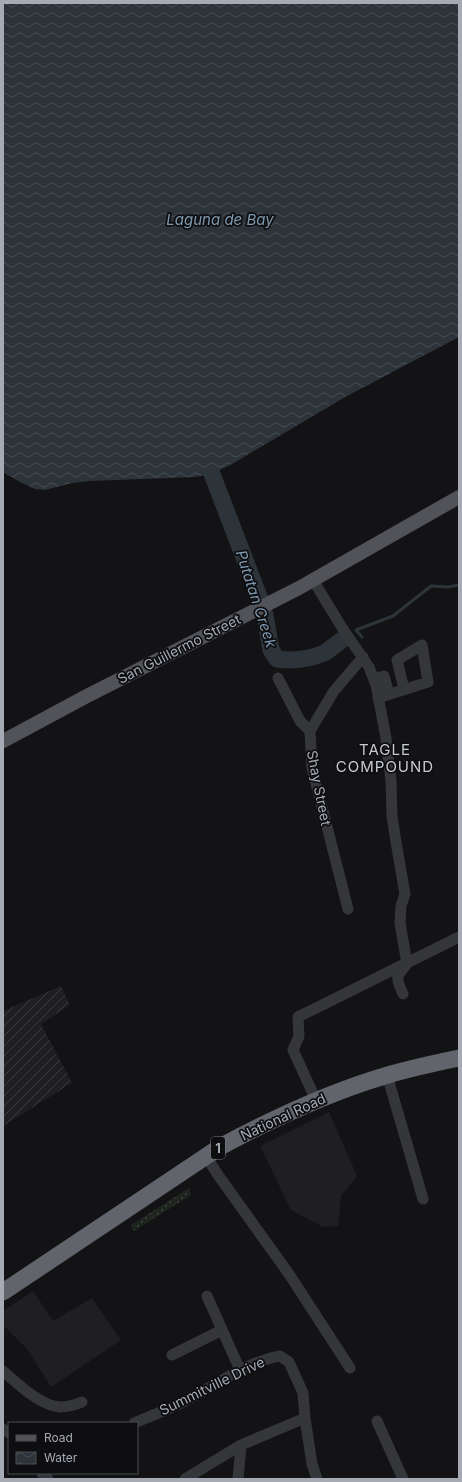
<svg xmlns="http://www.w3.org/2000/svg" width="462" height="1482" viewBox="0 0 462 1482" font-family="Inter,sans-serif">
  <defs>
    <pattern id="industrial-furrows" width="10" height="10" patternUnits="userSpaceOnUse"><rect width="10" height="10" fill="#1f1f22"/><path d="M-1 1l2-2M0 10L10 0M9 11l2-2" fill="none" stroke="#3d3d40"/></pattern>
    <pattern id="grass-dots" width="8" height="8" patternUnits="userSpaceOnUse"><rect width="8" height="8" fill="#1e251f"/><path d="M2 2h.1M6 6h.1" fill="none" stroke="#3c423d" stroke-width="1.8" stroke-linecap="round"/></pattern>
    <pattern id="water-waves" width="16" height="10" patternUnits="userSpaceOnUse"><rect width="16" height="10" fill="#2c343a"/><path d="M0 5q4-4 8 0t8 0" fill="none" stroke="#484f54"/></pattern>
  </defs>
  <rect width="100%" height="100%" fill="#131315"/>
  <path fill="#1f1f22" d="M 329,1112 L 357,1176 L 341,1196 L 338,1226 L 323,1227 L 291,1210 L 260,1146 Z
    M 33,1291 L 53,1321 L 92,1298 L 121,1340 L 51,1387 L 27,1349 L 3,1325 L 3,1311 Z"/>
  <path fill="url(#industrial-furrows)" d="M 61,986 L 70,1005 L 41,1024 L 72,1083 L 3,1126 L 3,1011 Z"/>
  <path fill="url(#grass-dots)" d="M 189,1188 L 191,1195 L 134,1231 L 131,1225 Z"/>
  <path fill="url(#water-waves)" d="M 3,3 L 459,3 L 459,337 L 345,397 L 232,464 L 212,474 L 194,477 L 90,481 L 72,483 L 45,490 L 35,489 L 22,483 L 3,472 Z"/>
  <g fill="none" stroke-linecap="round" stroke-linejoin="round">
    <path stroke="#2c343a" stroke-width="3" d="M 362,637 L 356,630 L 393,616 L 431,586 L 448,587 L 459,585"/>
    <path stroke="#2c343a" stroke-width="17" d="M 212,474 L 260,599 L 265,615 L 271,650 L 277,659 C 292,661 310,659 324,653 C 330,650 336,644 342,640"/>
    <path stroke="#35363a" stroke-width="11" d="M 313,580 L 341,626 L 369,667 L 376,685 L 386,738 L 391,781 L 392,816 L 396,842 L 405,894 L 401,906 L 400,923 L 407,964 C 395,978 396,977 403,994
      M 278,678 L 300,721 L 310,731
      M 374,679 L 384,676 L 389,694
      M 378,698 L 428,682 L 422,645 L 397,660 L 404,689
      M 348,909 L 312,768 L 310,731 L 334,691 L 363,657
      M 387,1075 L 423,1199
      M 316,1100 L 293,1050 L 299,1036 L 298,1017 L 459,937
      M 206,1156 L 218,1175 L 289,1274 L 350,1368
      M 207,1296 L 240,1370
      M 172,1355 L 222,1330
      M 3,1371 C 17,1383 40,1406 60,1407 C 68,1407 75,1405 82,1402
      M 377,1421 L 403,1479
      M 134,1423 C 151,1416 169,1409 185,1401 C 217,1385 245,1362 280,1356 L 289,1362 L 303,1393 L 305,1418 L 312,1464 L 317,1479
      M 3,1429 L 9,1433
      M 42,1473 L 48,1479
      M 185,1479 L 241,1445 L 305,1418
      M 238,1479 L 241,1445"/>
    <path stroke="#515359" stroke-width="14" d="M 3,741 L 85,697 L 299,588 L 459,497"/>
    <path stroke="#61646b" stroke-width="17" d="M 3,1292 L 220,1147 C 274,1118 329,1092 388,1075 C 411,1068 435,1063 459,1058"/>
  </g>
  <g text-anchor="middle" stroke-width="3.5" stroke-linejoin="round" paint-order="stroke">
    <rect fill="#0e0e10" stroke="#787b84" stroke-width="1" x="211" y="1137" width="14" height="22" rx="3"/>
    <g font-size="13" font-weight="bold" fill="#a6aab5">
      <text x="218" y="1153">1</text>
    </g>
    <g font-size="14" fill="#a6aab5" stroke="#0e0e10">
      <text transform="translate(179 649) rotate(-27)" y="5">San Guillermo Street</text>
      <text transform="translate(319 788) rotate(79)" y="5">Shay Street</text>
      <text transform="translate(283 1117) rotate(-25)" y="5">National Road</text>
      <text transform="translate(212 1386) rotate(-26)" y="5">Summitville Drive</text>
    </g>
    <g font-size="15" font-style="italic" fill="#7e98af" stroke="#0e0e10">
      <text x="220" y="225">Laguna de Bay</text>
      <text transform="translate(256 599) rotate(72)" y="5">Putatan Creek</text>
    </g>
    <g font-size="15" letter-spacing="1" fill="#c6c9d1" stroke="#0e0e10">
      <text x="385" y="755">TAGLE<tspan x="385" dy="17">COMPOUND</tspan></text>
    </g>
  </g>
  <rect width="462" height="1482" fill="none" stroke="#a6aab5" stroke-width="8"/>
  <rect x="8" y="1422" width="130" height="52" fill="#0e0e10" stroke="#4b4c52"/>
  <rect x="16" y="1435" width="20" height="6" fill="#515359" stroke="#4b4c52"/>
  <text x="44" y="1442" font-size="12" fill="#a6aab5">Road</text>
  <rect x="16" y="1452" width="20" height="12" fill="url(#water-waves)" stroke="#4b4c52"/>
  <text x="44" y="1462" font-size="12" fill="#a6aab5">Water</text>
</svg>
